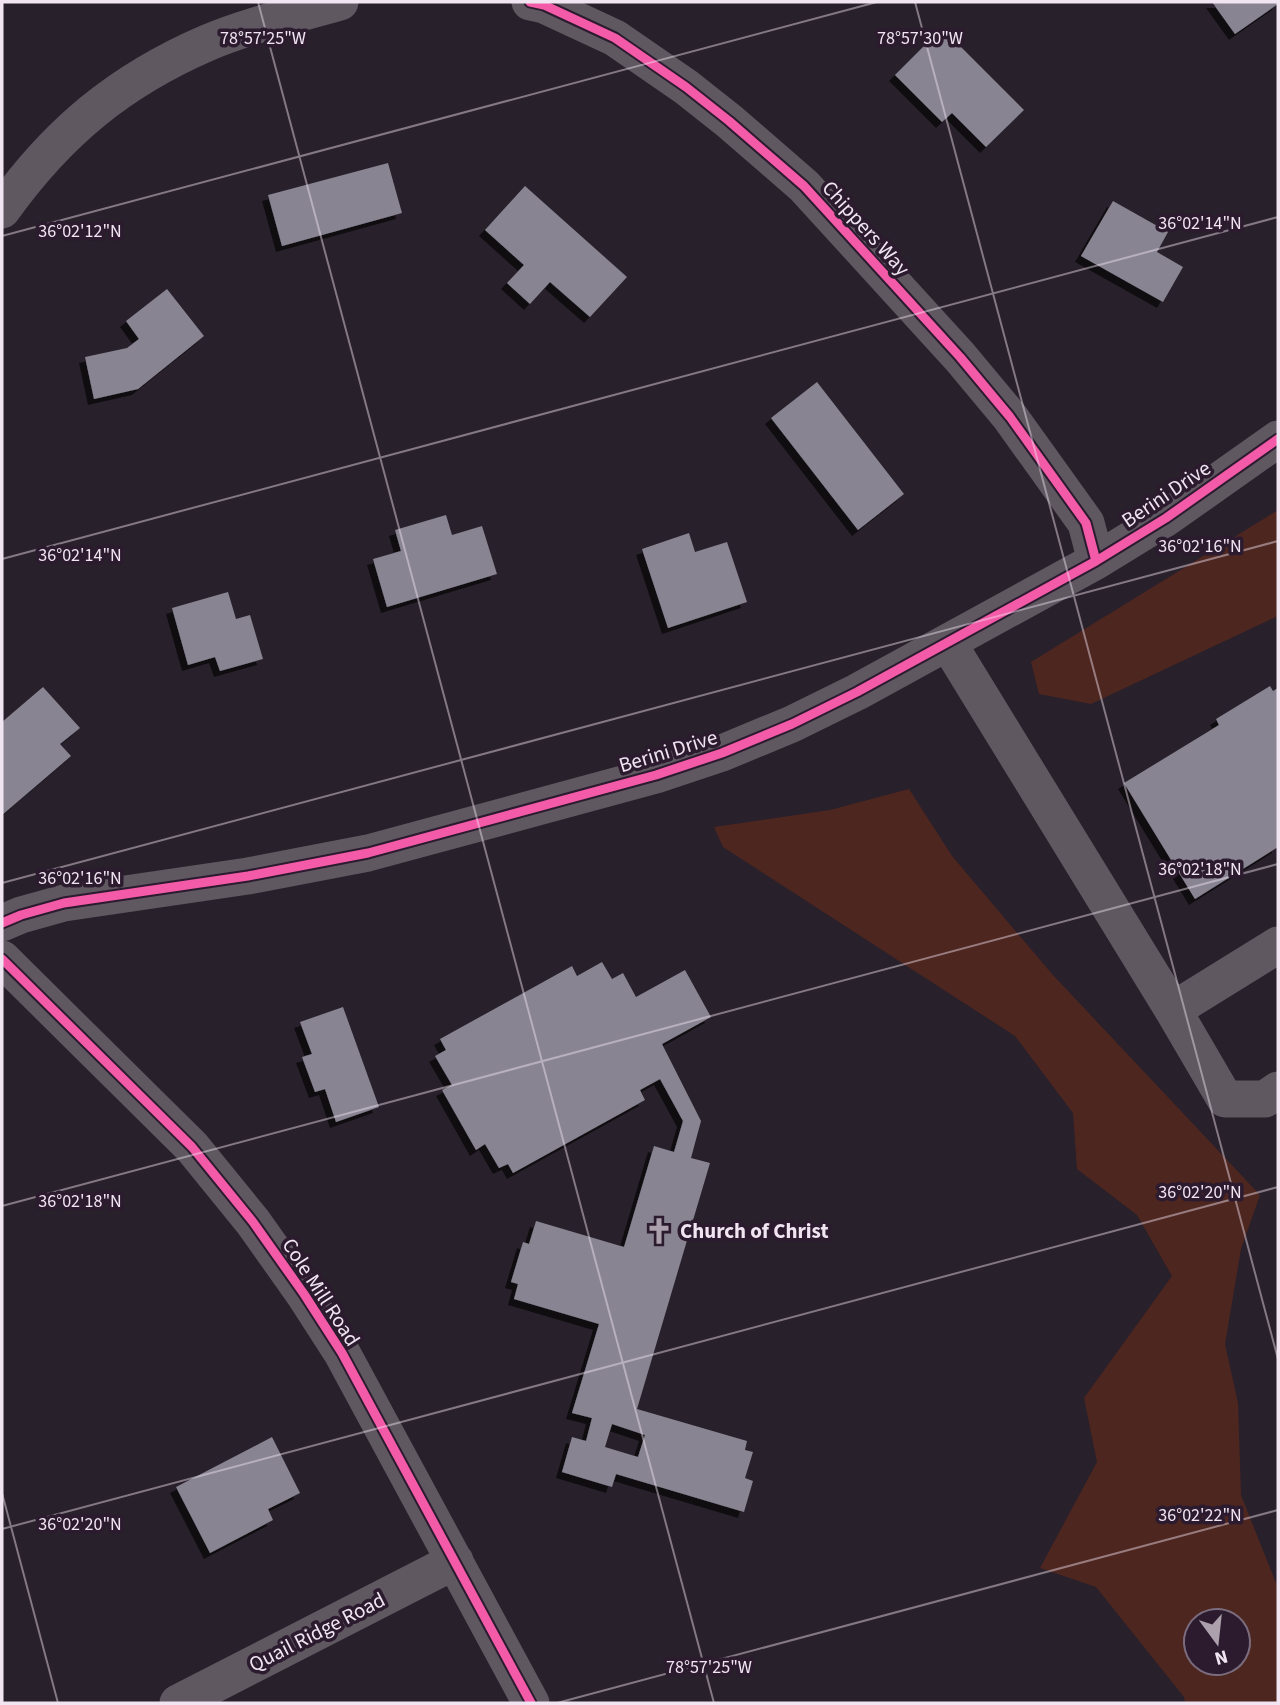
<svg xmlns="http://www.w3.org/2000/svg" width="1280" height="1705" viewBox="0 0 1280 1705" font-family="'Source Sans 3',sans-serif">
  <defs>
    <filter id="shadow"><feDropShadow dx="-6" dy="6" stdDeviation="0" flood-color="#0009"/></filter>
  </defs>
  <rect width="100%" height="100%" fill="#28202a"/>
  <path fill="#4e2620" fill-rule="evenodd" d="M 1278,510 L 1278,616 L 1091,704 L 1039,694 L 1031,662 Z
    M 909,789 L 952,856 L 1052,974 L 1260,1195 L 1241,1249 L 1225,1344 L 1238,1403 L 1241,1495 L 1278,1588 L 1278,1703 L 1185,1703 L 1184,1697 L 1096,1587 L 1040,1568 L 1097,1462 L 1084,1398 L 1172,1276 L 1137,1215 L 1077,1169 L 1073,1113 L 1015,1036 L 723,847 L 714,827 L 830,810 ZM 1196,1621 L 1238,1621 L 1238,1663 L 1196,1663 Z"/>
  <path fill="#888492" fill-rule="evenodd" filter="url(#shadow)" d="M 1212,2 L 1278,2 L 1278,4 L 1235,34 Z
    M 942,28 L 1024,110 L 986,147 L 952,113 L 942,122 L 895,75 Z
    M 388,163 L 402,213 L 282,246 L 268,195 Z
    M 525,186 L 627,277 L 590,317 L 550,282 L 530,304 L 507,283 L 524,265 L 485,230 Z
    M 1113,201 L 1168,232 L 1157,252 L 1183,267 L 1163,302 L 1081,256 Z
    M 167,289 L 204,336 L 138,389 L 94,399 L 85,357 L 127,348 L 139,339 L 126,321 Z
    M 817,382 L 904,494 L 858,530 L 771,418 Z
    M 446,515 L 452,535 L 482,526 L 497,574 L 387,607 L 373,559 L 401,551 L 395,530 Z
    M 689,533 L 695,552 L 727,542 L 747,602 L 668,628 L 642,549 Z
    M 228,592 L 236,619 L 250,615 L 263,659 L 220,671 L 215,657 L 188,665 L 172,608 Z
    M 1270,686 L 1273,691 L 1278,688 L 1278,847 L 1195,899 L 1124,783 L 1219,725 L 1216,719 Z
    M 43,687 L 80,728 L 60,744 L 71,756 L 2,815 L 2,722 Z
    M 602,962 L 612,979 L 623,973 L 636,997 L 685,970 L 711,1017 L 662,1044 L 701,1121 L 691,1158 L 710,1163 L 637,1409 L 747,1441 L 745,1450 L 753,1452 L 745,1478 L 753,1481 L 744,1512 L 616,1474 L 612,1487 L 562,1472 L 572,1437 L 586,1441 L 592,1418 L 572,1413 L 599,1324 L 514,1299 L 518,1284 L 511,1282 L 523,1242 L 529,1244 L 536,1221 L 624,1247 L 654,1146 L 674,1152 L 683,1121 L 660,1079 L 640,1090 L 645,1100 L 513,1173 L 508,1164 L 499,1168 L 485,1144 L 476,1150 L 442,1090 L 452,1085 L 435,1056 L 446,1050 L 440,1039 L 572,966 L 577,976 ZM 612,1424 L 645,1435 L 638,1457 L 605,1447 Z
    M 343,1007 L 379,1107 L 336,1122 L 325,1089 L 315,1092 L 302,1057 L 312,1054 L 300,1022 Z
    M 272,1437 L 300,1493 L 268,1509 L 273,1520 L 210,1553 L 176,1487 Z"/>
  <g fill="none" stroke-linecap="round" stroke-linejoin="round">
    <path stroke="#5f5861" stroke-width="37" d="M 530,2 L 544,5 L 615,38 L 686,87 L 729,121 L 804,186 L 960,357 L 1010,417 L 1086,523 L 1096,561
      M 2,210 C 57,133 119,81 207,43 C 249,25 295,15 340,2
      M 948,643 L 1173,1010 L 1278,945
      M 2,923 L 21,915 L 64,903 L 248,876 L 368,853 L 656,775 L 722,753 L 792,724 L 857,692 L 1096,561 L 1166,518 L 1278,439
      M 2,959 L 192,1147 L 253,1222 L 304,1294 L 342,1353 L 531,1703
      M 1173,1010 L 1225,1099 L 1265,1099 L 1278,1090
      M 178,1703 L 455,1561"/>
    <defs>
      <path id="cycleway" d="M 530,2 L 544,5 L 615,38 L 686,87 L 729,121 L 804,186 L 960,357 L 1010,417 L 1086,523 L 1096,561
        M 2,923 L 21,915 L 64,903 L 248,876 L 368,853 L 656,775 L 722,753 L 792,724 L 857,692 L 1096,561 L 1166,518 L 1278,439
        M 2,959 L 192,1147 L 253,1222 L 304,1294 L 342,1353 L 531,1703"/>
    </defs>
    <use href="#cycleway" stroke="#2c1b2f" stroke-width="13"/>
    <use href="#cycleway" stroke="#f35aa7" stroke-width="9"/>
  </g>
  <path fill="none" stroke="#f1e5f2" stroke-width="2" stroke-opacity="0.45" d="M 258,2 L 714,1703M 915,2 L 1278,1359M 2,236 L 877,2M 2,559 L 1278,217M 2,883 L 1278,541M 2,1206 L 1278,864M 2,1493 L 58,1703M 2,1529 L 1278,1187M 557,1703 L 1278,1510"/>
  <defs>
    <symbol id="church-bare" viewBox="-9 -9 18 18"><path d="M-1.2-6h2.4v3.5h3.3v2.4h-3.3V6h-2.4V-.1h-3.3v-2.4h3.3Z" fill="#aba0ac" stroke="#2c1b2f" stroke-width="2.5" paint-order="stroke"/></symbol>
  </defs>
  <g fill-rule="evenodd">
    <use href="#church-bare" x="640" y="1212" width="38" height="38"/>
  </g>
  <g text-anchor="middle" stroke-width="7" stroke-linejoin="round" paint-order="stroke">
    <g font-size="21" fill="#f1e5f2" stroke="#2c1b2f">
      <text transform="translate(866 228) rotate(48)" y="7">Chippers Way</text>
      <text transform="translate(1166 494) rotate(-34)" y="7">Berini Drive</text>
      <text transform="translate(668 751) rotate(-17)" y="7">Berini Drive</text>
      <text transform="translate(321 1292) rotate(57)" y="7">Cole Mill Road</text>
      <text transform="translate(317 1632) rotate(-27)" y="7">Quail Ridge Road</text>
    </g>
    <g font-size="21" font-weight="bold" fill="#f1e5f2" stroke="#2c1b2f" text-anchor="start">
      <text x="680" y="1238">Church of Christ</text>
    </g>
  </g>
  <g font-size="18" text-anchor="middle" fill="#f1e5f2" stroke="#2c1b2f" stroke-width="7" stroke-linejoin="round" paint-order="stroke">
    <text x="263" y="44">78°57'25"W</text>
    <text x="920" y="44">78°57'30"W</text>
    <text x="1200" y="229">36°02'14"N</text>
    <text x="80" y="237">36°02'12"N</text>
    <text x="1200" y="552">36°02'16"N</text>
    <text x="80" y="561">36°02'14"N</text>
    <text x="1200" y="875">36°02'18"N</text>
    <text x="80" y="884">36°02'16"N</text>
    <text x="1200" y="1198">36°02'20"N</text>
    <text x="80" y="1207">36°02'18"N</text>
    <text x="1200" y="1521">36°02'22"N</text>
    <text x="80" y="1530">36°02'20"N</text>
    <text x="709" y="1673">78°57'25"W</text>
  </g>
  <rect width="1280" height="1705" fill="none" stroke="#f1e5f2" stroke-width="7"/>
  <g transform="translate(1217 1642) rotate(165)"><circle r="33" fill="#2c1b2f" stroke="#7b6c7d" stroke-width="2"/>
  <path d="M0-5L12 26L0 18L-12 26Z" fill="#aba0ac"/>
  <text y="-10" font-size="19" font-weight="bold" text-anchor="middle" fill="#f1e5f2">N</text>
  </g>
</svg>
